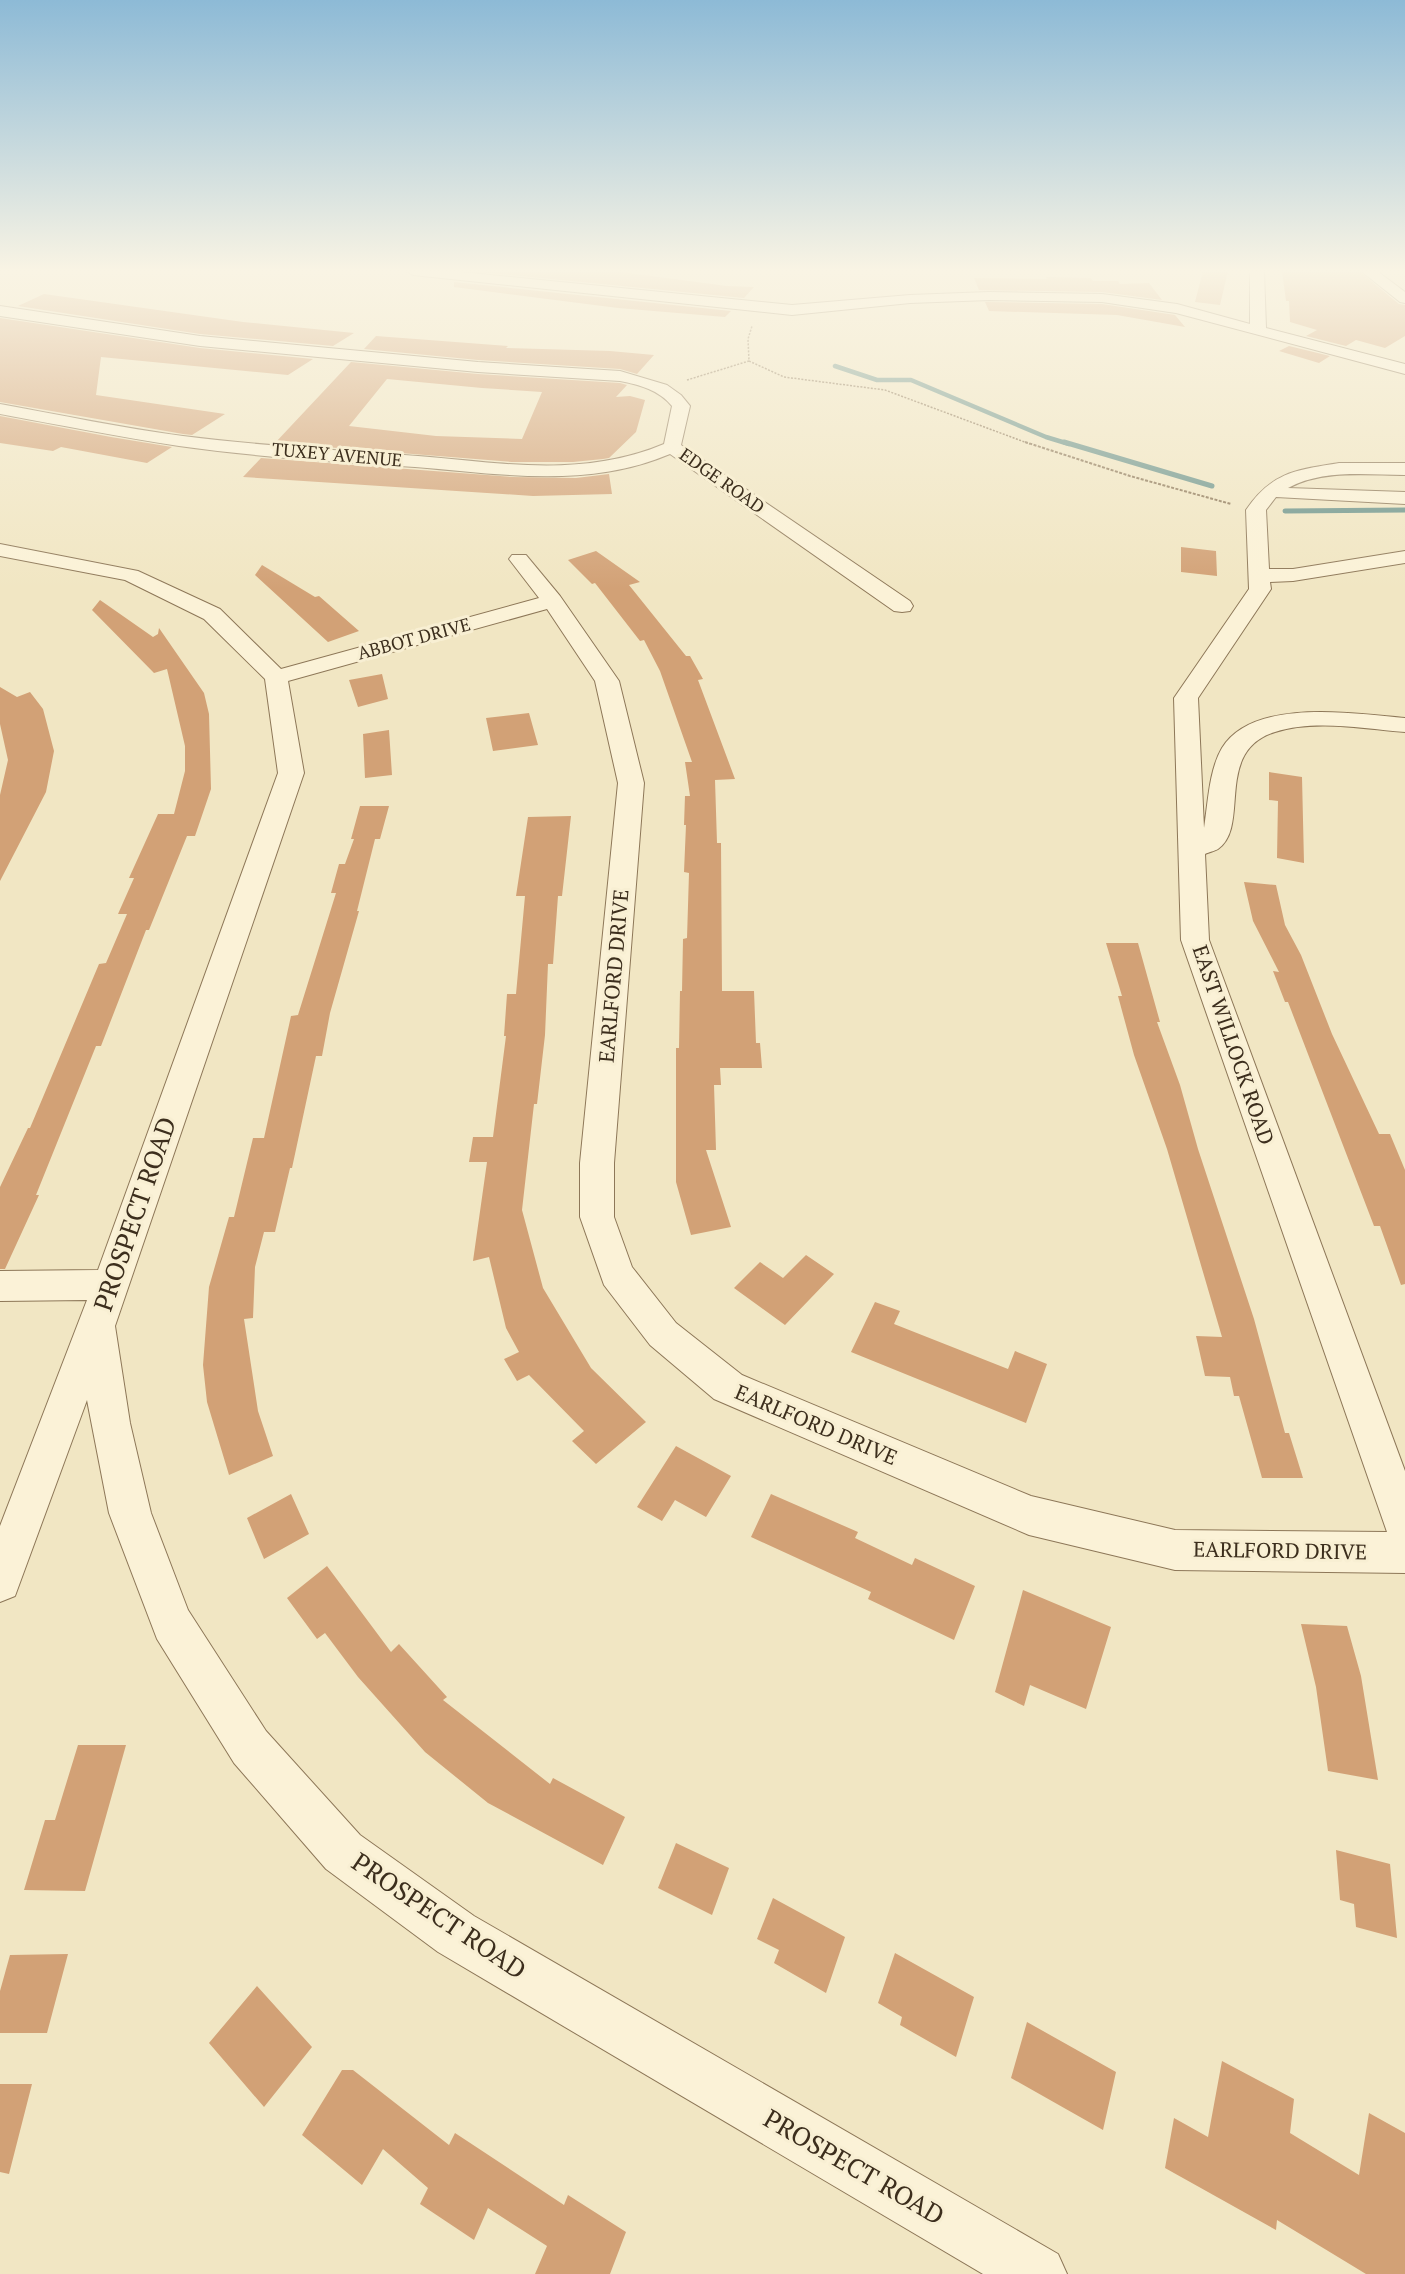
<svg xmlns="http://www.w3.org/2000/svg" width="1405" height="2274" viewBox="0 0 1405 2274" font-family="'PT Serif',serif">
  <rect width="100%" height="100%" fill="#f1e6c3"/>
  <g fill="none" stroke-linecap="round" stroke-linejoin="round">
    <path stroke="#6b938b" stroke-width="4.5" d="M 835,366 L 877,380 L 911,380 L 1046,437 L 1069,444"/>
    <path stroke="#6b938b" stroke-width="5" d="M 1064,442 L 1212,486
      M 1285,511 L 1405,510"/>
  </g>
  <path fill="#d2a176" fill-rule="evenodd" d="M 470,271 L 613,271 L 727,286 L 754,287 L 744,298 Z
    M 1203,271 L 1228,271 L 1220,305 L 1195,302 Z
    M 1282,271 L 1359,271 L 1399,304 L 1405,305 L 1405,336 L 1385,348 L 1356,340 L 1346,346 L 1306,336 L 1317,330 L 1290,322 L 1289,301 L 1286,301 Z
    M 1046,277 L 1091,278 L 1093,281 L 1118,281 L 1120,284 L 1149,283 L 1162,300 L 1102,292 L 979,290 L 974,278 L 1047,279 Z
    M 454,282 L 731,311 L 725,317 L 618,308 L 454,287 Z
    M 44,294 L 243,322 L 354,333 L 333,346 L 200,334 L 18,306 Z
    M 985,302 L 1102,304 L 1175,315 L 1185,327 L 1117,315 L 989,311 Z
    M 0,318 L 200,348 L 313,359 L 288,375 L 101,357 L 96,395 L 225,414 L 192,435 L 183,434 L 0,402 Z
    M 376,336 L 508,346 L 506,348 L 610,351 L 654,355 L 637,374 L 620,369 L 478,360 L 364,349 Z
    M 1289,346 L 1330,356 L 1319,363 L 1279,351 Z
    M 351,362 L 478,374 L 620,383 L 627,385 L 616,397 L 630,396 L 645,400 L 636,432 L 609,458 L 603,459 L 573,462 L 512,462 L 275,443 ZM 387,379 L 482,388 L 542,392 L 522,439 L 436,436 L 349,426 Z
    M 0,416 L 111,437 L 172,447 L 147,463 L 61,447 L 53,451 L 0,443 Z
    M 261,458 L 512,477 L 576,478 L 609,474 L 612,494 L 533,496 L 243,477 Z
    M 1181,547 L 1216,551 L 1217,576 L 1181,572 Z
    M 596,551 L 640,582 L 629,585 L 686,656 L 690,656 L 703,679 L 698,680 L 735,779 L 715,780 L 717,843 L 721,843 L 722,991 L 754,991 L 756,1043 L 760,1043 L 762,1068 L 720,1068 L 721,1085 L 714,1085 L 716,1150 L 706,1150 L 731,1227 L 691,1235 L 676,1182 L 676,1048 L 679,1048 L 680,991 L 682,991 L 683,939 L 687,938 L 689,873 L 684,872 L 686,825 L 684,825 L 685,796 L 690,796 L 685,762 L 692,762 L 660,671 L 644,640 L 640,641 L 595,583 L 592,584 L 568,560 Z
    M 262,565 L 315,597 L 319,596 L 359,631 L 328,642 L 255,575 Z
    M 100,600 L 153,637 L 158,634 L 159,628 L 204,693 L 209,714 L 211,789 L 195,836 L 187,836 L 149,930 L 146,930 L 101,1046 L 96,1046 L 36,1195 L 39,1195 L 5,1269 L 0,1269 L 0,1187 L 28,1128 L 30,1128 L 99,964 L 106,963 L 127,914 L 118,914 L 134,878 L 129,878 L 158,814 L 174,814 L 185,771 L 185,746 L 167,669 L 154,673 L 92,610 Z
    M 382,674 L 388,699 L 358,707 L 349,680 Z
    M 0,687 L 17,697 L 30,692 L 43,709 L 54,751 L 46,792 L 0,881 L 0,795 L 8,760 L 0,724 Z
    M 529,713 L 538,745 L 493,751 L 486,718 Z
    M 389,730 L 392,775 L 365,778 L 363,734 Z
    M 1269,772 L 1302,777 L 1304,863 L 1277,858 L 1278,801 L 1269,800 Z
    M 360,806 L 389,806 L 380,839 L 375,839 L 357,911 L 359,911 L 330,1013 L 322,1056 L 316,1056 L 292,1168 L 290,1168 L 275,1232 L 264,1232 L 255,1267 L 253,1318 L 244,1319 L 258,1411 L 273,1456 L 229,1475 L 207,1402 L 203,1365 L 209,1287 L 229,1217 L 234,1217 L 253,1138 L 264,1138 L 291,1016 L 298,1015 L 336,893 L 331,893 L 339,864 L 345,864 L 354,839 L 351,839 Z
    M 571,816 L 562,896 L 558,896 L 553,964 L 548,964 L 545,1035 L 537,1104 L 534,1104 L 522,1210 L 543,1288 L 591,1368 L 646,1422 L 596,1464 L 572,1441 L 584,1431 L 529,1375 L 517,1381 L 504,1359 L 519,1352 L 506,1328 L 489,1257 L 473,1261 L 487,1162 L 469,1162 L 473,1137 L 493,1137 L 506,1036 L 504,1036 L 507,994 L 516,994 L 525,896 L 516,896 L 528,817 Z
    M 1244,882 L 1276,885 L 1285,925 L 1301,955 L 1332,1034 L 1379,1134 L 1390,1134 L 1405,1170 L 1405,1284 L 1401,1285 L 1380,1226 L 1374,1226 L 1288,1002 L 1285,1002 L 1273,971 L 1279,972 L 1253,921 Z
    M 1106,943 L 1138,943 L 1160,1022 L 1157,1022 L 1180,1085 L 1198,1149 L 1254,1319 L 1285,1433 L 1289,1433 L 1303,1478 L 1262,1478 L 1239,1396 L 1234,1396 L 1230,1377 L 1205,1376 L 1196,1336 L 1222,1337 L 1167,1149 L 1134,1055 L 1118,996 L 1122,996 Z
    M 806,1255 L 834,1274 L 785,1325 L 734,1288 L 760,1262 L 783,1278 Z
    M 875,1302 L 900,1311 L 894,1324 L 1008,1369 L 1015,1351 L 1047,1364 L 1026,1423 L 851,1352 Z
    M 676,1446 L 731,1476 L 706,1517 L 675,1500 L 662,1521 L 637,1507 Z
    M 291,1494 L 309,1534 L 264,1559 L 247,1518 Z
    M 771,1494 L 858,1532 L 855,1538 L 912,1565 L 915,1558 L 975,1586 L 954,1640 L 868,1599 L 871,1592 L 751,1537 Z
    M 327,1566 L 391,1652 L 399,1644 L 447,1697 L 443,1700 L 550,1784 L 553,1778 L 625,1817 L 603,1865 L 488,1803 L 425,1752 L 358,1677 L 325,1633 L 317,1639 L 287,1598 Z
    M 1023,1590 L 1111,1627 L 1086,1709 L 1030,1685 L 1024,1706 L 995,1692 Z
    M 1301,1624 L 1347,1626 L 1361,1676 L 1378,1780 L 1328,1771 L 1316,1687 Z
    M 78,1745 L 126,1745 L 85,1891 L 24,1890 L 45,1820 L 55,1820 Z
    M 676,1843 L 729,1868 L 712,1915 L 658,1888 Z
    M 1336,1850 L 1390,1864 L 1397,1938 L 1356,1927 L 1354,1904 L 1340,1900 Z
    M 773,1898 L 845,1937 L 826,1993 L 774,1963 L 779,1950 L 757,1939 Z
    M 895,1953 L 974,1997 L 956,2057 L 900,2025 L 902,2017 L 878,2003 Z
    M 68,1954 L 47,2033 L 0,2033 L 0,1991 L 10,1955 Z
    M 257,1986 L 312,2047 L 264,2107 L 209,2043 Z
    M 1027,2022 L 1116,2072 L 1103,2130 L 1011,2078 Z
    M 1222,2061 L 1294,2099 L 1290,2133 L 1359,2175 L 1369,2113 L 1405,2133 L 1405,2274 L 1366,2274 L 1277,2220 L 1276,2230 L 1165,2168 L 1174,2118 L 1208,2137 Z
    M 342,2070 L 353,2070 L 449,2145 L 455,2133 L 564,2205 L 568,2195 L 626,2232 L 610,2274 L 535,2274 L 547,2246 L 488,2208 L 474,2240 L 420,2204 L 428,2188 L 383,2149 L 362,2185 L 302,2135 Z
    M 0,2084 L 32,2084 L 9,2174 L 0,2172 Z"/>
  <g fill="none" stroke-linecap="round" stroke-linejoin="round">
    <defs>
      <path id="minor" d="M 406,271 L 451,271 L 792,305 L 910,295 L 989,292 L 1102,294 L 1177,304 L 1250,324 L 1250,271 L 1264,271 L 1266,328 L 1405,364 L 1405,374 L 1176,313 L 1102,302 L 989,300 L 910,303 L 792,315 L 413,275 Z
        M 1361,271 L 1377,271 L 1405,292 L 1405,303 L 1400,302 Z
        M 0,306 L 200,336 L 478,362 L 620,371 L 667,385 L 681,395 L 690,406 L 681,445 L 910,601 L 913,606 L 910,611 L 902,612 L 894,611 L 670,454 C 588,489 501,474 415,467 C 336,462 257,457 179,446 C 119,437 60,425 0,414 L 0,404 C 61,415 122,428 183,436 C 261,446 340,450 418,456 C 502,463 583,478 664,444 L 672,406 C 659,390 640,385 620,381 L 478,372 L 200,346 L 0,316 Z
        M 1339,463 L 1405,463 L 1405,475 C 1367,475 1323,469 1288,488 L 1405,492 L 1405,504 L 1276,497 L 1266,510 L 1269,569 L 1293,569 L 1405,551 L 1405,563 L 1293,581 L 1270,582 L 1271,589 L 1198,698 L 1204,828 C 1208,803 1209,770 1222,748 C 1253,697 1356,714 1405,718 L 1405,732 C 1364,729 1315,719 1275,732 C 1213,751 1251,826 1218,849 C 1215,851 1209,852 1205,854 L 1209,940 L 1405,1471 L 1405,1573 L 1175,1570 L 1029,1535 L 714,1399 L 650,1345 L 604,1285 L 580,1217 L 580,1163 L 618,783 L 595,681 L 547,609 L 288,681 L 304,773 L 115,1326 L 130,1423 L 151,1513 L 188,1610 L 266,1731 L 360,1835 L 474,1916 L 1058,2254 L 1067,2274 L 983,2274 L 438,1952 L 326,1869 L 234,1763 L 157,1639 L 109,1513 L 87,1400 L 15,1596 L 0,1602 L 0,1526 L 87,1300 L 0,1301 L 0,1271 L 98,1270 L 278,773 L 265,679 L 204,619 L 125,580 L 0,556 L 0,544 L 138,571 L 220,609 L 281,669 L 539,598 L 509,559 L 512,555 L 526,555 L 560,596 L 619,681 L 644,783 L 614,1163 L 614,1217 L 632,1267 L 676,1323 L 742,1375 L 1031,1496 L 1175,1530 L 1387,1532 L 1181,940 L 1174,698 L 1249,589 L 1246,510 C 1272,472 1296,470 1339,463 Z"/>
    </defs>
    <use href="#minor" stroke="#8d7758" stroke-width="2"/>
    <path stroke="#8d7758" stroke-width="1.5" stroke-dasharray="2 1.5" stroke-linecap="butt" d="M 749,361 L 784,377 L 885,390 L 1030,444
      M 687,380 L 749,361 L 748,339 L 752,326"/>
    <path stroke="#8d7758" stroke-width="2" stroke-dasharray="3 1.5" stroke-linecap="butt" d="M 1025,442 L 1130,476 L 1231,504"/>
    <use href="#minor" fill="#fbf2d7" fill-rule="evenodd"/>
  </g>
  <linearGradient id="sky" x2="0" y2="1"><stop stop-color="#8dbad6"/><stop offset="0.46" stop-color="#f9f4e4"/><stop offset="1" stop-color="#f9f4e4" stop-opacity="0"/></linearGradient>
  <rect width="1405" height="589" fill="url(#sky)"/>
  <g text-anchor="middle" stroke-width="6" stroke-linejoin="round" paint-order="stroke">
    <g font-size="18" fill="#3c2e1d" stroke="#f8efd3">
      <text transform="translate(337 455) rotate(5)" y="6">TUXEY AVENUE</text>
      <text transform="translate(722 481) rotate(35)" y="6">EDGE ROAD</text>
      <text transform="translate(414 639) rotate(-15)" y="6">ABBOT DRIVE</text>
    </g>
    <g font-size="21" fill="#3c2e1d" stroke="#f8efd3">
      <text transform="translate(614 976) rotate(-85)" y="7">EARLFORD DRIVE</text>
      <text transform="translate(1233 1045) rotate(71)" y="7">EAST WILLOCK ROAD</text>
      <text transform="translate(816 1425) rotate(23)" y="7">EARLFORD DRIVE</text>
      <text transform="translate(1280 1551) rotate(1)" y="7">EARLFORD DRIVE</text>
    </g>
    <g font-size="26" fill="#3c2e1d" stroke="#f8efd3">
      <text transform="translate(135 1214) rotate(-71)" y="9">PROSPECT ROAD</text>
      <text transform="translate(439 1916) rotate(34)" y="9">PROSPECT ROAD</text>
      <text transform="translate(854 2167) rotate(30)" y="9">PROSPECT ROAD</text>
    </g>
  </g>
</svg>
